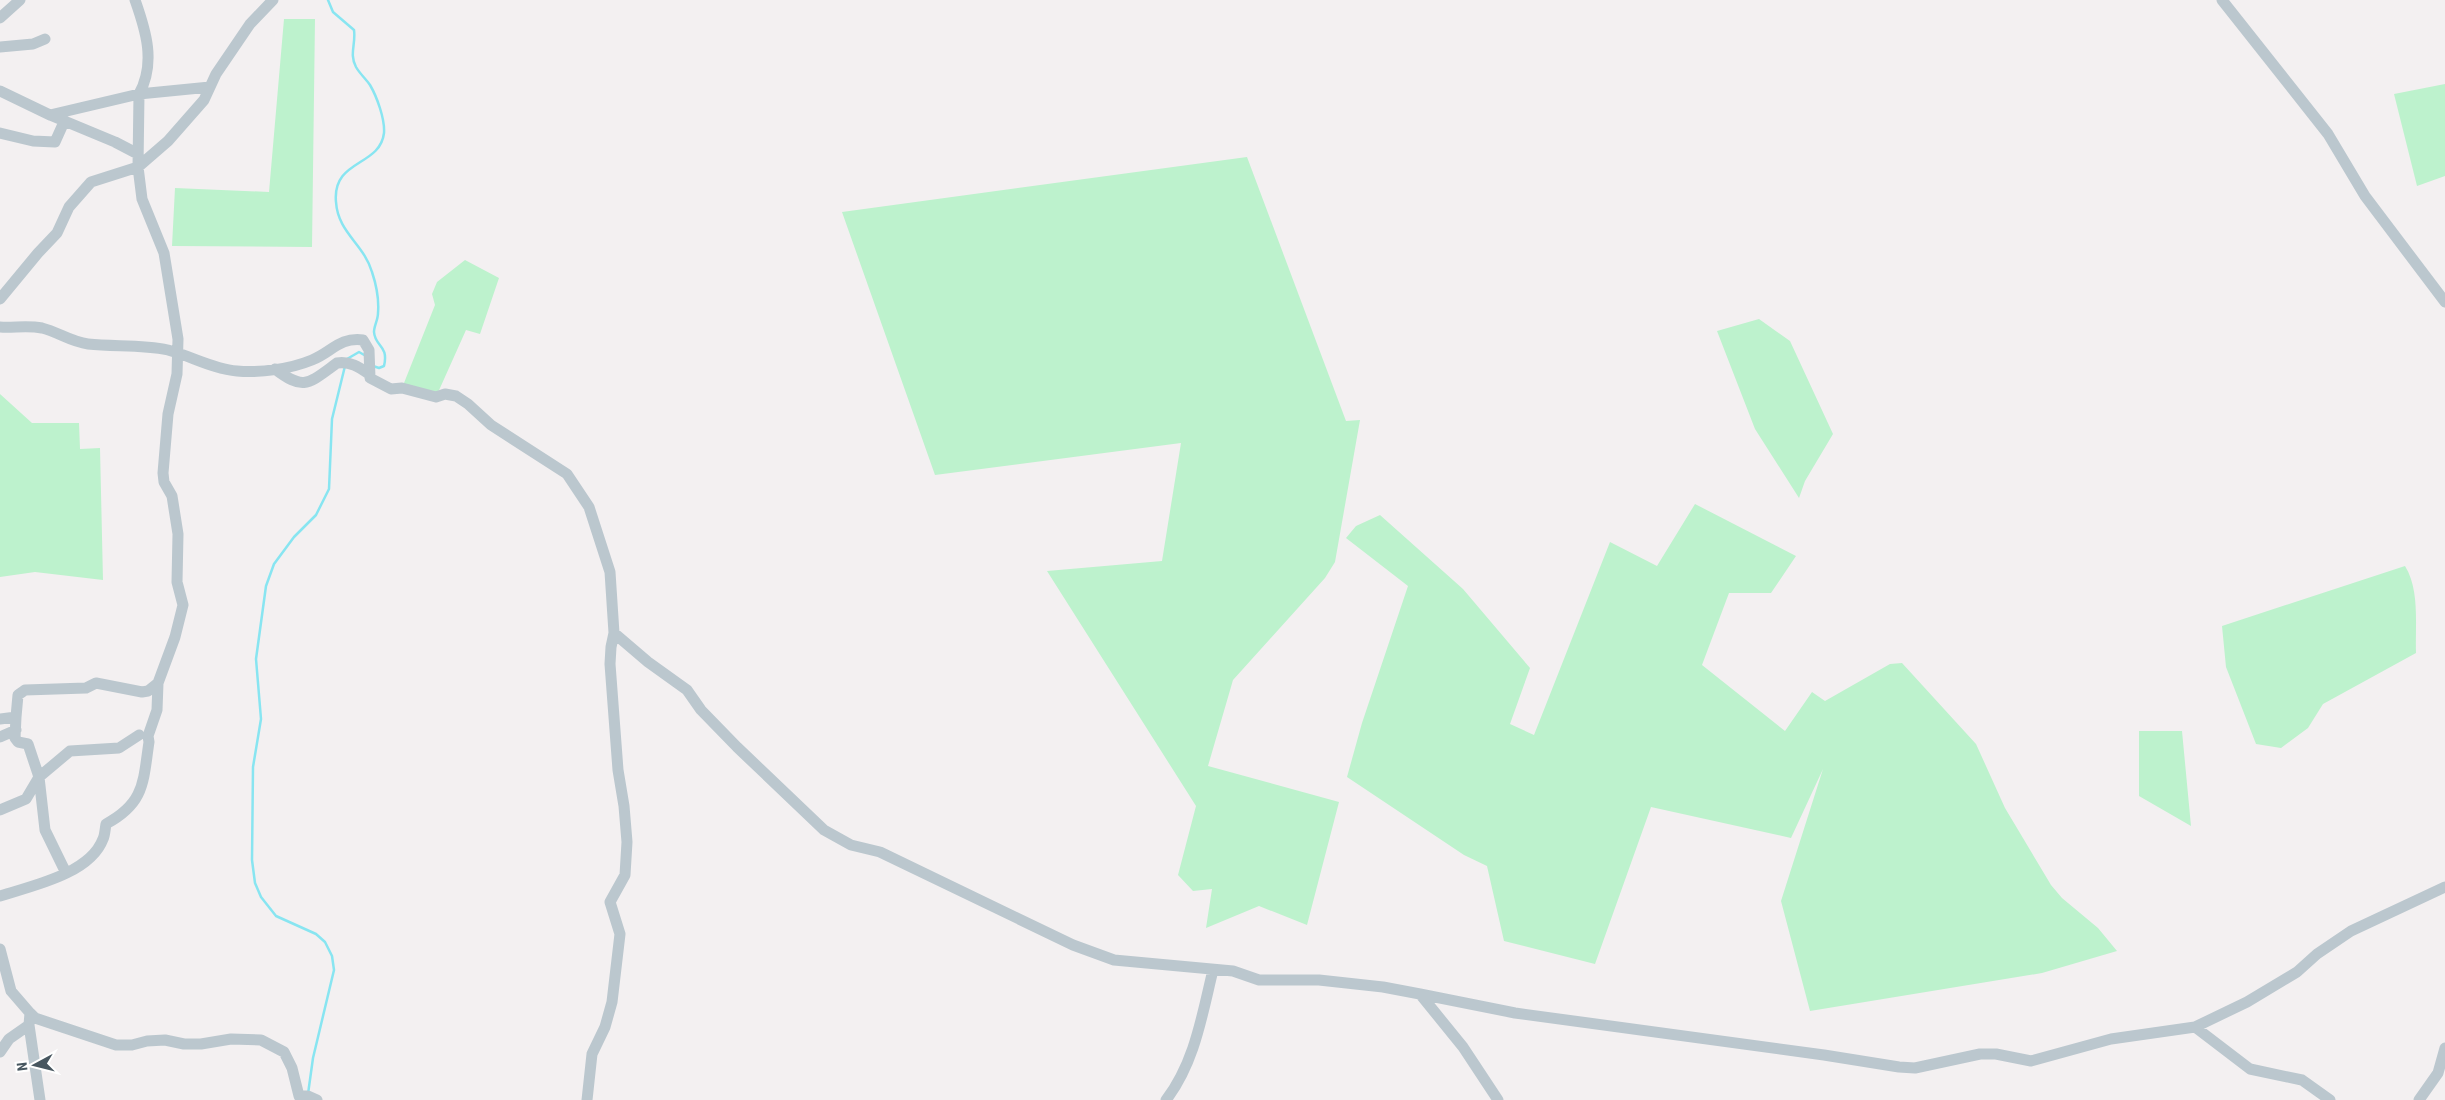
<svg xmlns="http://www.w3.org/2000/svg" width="2445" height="1100" viewBox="0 0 2445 1100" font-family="'Roboto Condensed',sans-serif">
  <rect width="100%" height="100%" fill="#f3f0f1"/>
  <path fill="#bdf2cd" d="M 284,19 L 315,19 L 312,247 L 172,246 L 175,188 L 269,192 Z
    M 2445,84 L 2445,176 L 2417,186 L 2394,94 Z
    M 1247,157 L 1346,421 L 1360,420 L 1335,562 L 1325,578 L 1233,680 L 1208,766 L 1339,802 L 1307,925 L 1259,906 L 1206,928 L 1212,889 L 1193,891 L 1178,875 L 1196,806 L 1047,571 L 1162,561 L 1181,443 L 935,475 L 842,212 Z
    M 465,260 L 499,278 L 480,334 L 466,330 L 436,397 L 402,388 L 435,305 L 432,294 L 437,282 Z
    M 1759,319 L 1790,341 L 1833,434 L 1805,481 L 1799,498 L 1755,429 L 1717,331 Z
    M 0,394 L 32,423 L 79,423 L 80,449 L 100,448 L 103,580 L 35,572 L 0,577 Z
    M 1695,504 L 1796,556 L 1771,593 L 1729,593 L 1702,665 L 1785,731 L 1812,692 L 1825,701 L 1890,664 L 1902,663 L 1976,744 L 2005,808 L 2051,885 L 2062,898 L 2098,928 L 2117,951 L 2042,973 L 1810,1011 L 1781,901 L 1823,769 L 1791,838 L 1651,807 L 1595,964 L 1504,941 L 1487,866 L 1464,855 L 1347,777 L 1362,723 L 1408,586 L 1346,538 L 1356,526 L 1380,515 L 1463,589 L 1530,668 L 1510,724 L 1534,735 L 1610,542 L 1657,566 Z
    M 2405,566 C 2420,590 2415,625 2416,653 L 2323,704 L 2308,728 L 2281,748 L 2256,744 L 2226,667 L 2222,626 Z
    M 2139,731 L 2182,731 L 2191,826 L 2139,796 Z"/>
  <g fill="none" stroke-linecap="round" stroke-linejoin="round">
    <path stroke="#88e5f1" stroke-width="2.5" d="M 328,0 L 333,12 L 354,30 C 356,44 349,54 356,67 C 360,74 366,79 370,85 C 377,97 385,119 384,133 C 380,167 332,159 336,202 C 338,233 364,244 372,272 C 376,284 379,301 378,313 C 378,320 374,326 374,332 C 375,347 389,345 384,366 L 379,368 L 373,366
      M 347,359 L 359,352 L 366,356
      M 308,1094 L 313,1058 L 334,970 L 332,956 L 325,942 L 316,934 L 276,916 L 261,897 L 255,883 L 252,860 L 253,767 L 261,719 L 256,659 L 266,586 L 274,564 L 294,537 L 316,515 L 329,489 L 332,419 L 345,366"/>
    <path stroke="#bbc7ce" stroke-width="11" d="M 2222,0 L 2328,134 L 2365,196 L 2445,302
      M 0,18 L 20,0
      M 0,47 L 33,44 L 45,39
      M 0,91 L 50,115 L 139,94 L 210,87
      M 50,115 L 115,142 L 138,154
      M 0,133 L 33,141 L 55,142 L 64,122
      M 0,299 L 38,253 L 57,233 L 69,207 L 91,182 L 138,167 L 168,141 L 204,100 L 216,74 L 250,24 L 273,0
      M 0,327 C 14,328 27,325 42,328 C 58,332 71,342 88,344 C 115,347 141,344 168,350 C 191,356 213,369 237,371 C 261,373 290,369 312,360 C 332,352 339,337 363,340 L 369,350 L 370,378 L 391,389 L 402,388 L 436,397 L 445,394 L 456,396 L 468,404 L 491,425 L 567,474 L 589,507 L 610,572 L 614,633 L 611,647 L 610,664 L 618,770 L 624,806 L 627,842 L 625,875 L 610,902 L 620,934 L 612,1002 L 605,1027 L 592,1054 L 587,1100
      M 275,369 C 304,391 308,384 337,363 C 350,361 359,367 369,374
      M 614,633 L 648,662 L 687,690 L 701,710 L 737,747 L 824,830 L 851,845 L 880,852 L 1073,945 L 1114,960 L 1233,971 L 1259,980 L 1319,980 L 1383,987 L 1420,994 L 1463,1047 L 1498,1100
      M 16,717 L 18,695 L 25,690 L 86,688 L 96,683 L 142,692 L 148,691 L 158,683
      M 0,719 L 16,717 L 15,738 L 18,742 L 28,744 L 39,777 L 70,751 L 119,748 L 139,735
      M 0,737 L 16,730
      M 39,777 L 45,830 L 66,873
      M 0,810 L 26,799 L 39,777
      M 0,896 C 31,886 90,874 103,839 C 105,835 105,829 106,824 C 145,803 143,782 149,742 L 148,736 L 157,710 L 158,683 L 175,637 L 183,605 L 177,582 L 178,534 L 172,496 L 164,482 L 163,473 L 168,414 L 177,374 L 178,339 L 164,253 L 142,199 L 138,167 L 139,94 C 156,63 146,31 135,0
      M 0,949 L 11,991 L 30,1013 L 29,1025 L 40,1100
      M 1420,994 L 1515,1013 L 1824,1055 L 1899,1067 L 1915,1068 L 1980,1054 L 1996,1054 L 2031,1061 L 2111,1039 L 2195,1027 L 2247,1002 L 2297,972 L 2317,954 L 2351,931 L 2445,887
      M 30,1013 L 35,1018 L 116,1045 L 132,1045 L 147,1041 L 165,1040 L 184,1044 L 201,1044 L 231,1039 L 261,1040 L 284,1052 L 292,1068 L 299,1096 L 308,1096 L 317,1100
      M 2195,1027 L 2250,1069 L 2302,1080 L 2330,1100
      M 0,1052 L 9,1039 L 29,1025
      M 1166,1100 C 1195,1062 1202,1015 1213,970
      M 2419,1100 L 2438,1073 L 2445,1048"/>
  </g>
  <g transform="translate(35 1065) rotate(263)" stroke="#ffffff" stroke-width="4" paint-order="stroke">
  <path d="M0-4L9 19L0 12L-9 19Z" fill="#47565f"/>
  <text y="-8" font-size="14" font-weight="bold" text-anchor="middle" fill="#47565f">N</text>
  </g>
</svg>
